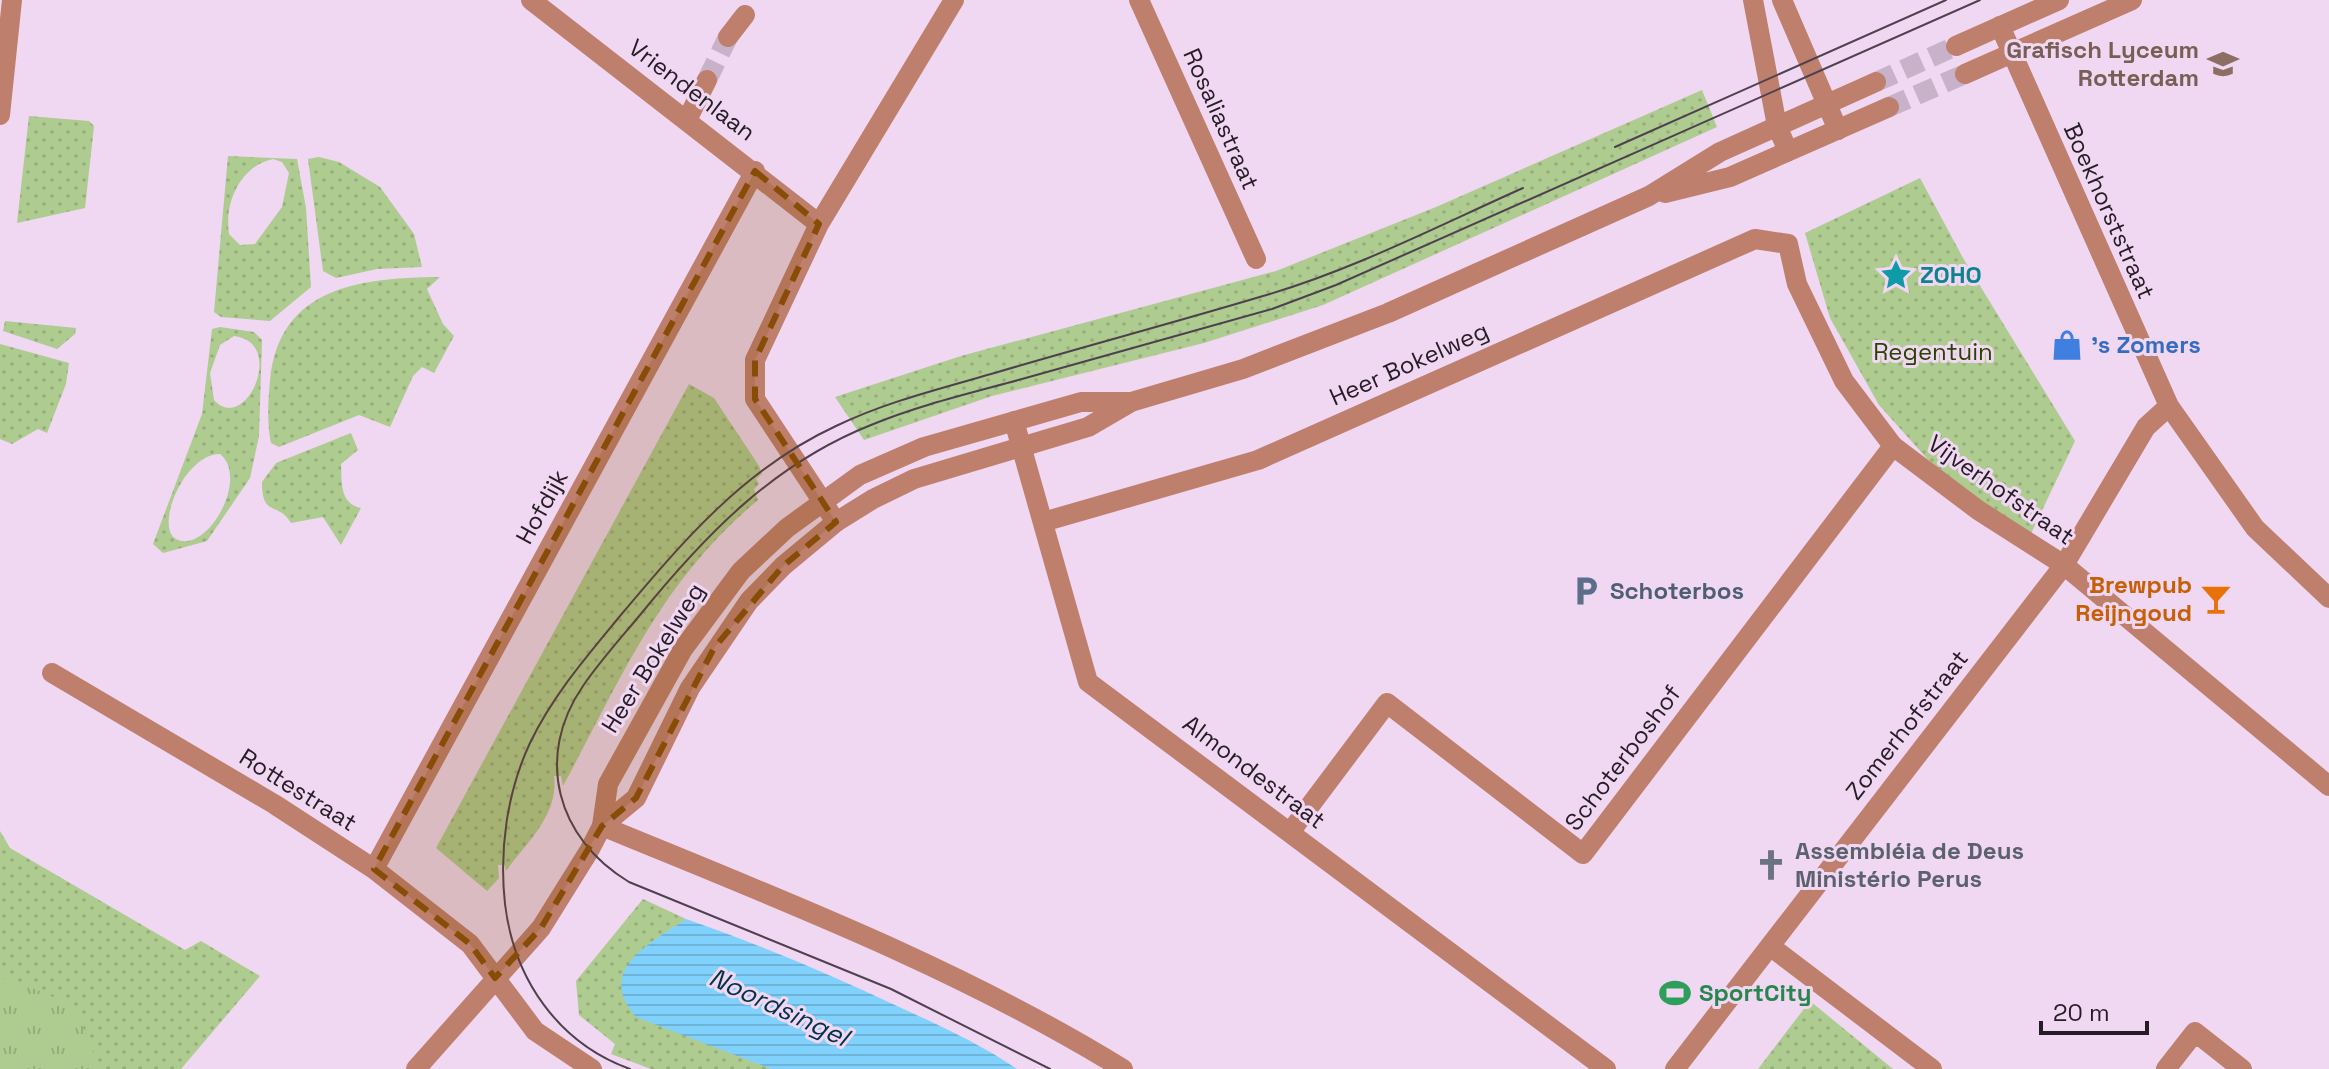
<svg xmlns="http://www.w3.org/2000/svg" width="2329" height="1069" viewBox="0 0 2329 1069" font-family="'Space Grotesk',sans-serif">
  <defs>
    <pattern id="grass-dots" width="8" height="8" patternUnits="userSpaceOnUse" patternTransform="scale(2)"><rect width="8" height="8" fill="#aecb90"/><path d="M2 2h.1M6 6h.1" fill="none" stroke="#96ae7c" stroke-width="1.8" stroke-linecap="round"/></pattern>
    <pattern id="park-tufts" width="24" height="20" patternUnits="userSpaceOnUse" patternTransform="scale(2)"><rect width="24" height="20" fill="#aecb90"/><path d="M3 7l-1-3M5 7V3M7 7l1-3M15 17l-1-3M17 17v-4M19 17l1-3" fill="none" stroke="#96ae7c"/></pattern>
    <pattern id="water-rules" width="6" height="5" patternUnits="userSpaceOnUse" patternTransform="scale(2)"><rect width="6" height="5" fill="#81d1fd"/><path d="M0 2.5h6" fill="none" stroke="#6fb3d9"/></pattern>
  </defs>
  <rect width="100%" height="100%" fill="#f0d7f2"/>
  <path fill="url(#grass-dots)" fill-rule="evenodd" d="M 1702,90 L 1717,127 L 1323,305 L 1204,343 L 992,396 L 864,440 L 835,397 L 961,356 L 1276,271 L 1436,207 Z
    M 29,116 L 89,121 L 94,126 L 85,208 L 17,223 Z
    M 228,156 L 297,159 L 306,208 L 311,287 L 270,321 L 221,317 L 214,312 ZM 273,159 L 282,162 L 289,173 L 282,207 L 255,244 L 240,245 L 229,234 C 224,203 240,166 273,159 Z
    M 319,157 L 339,162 L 380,187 L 414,234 L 422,267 L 377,269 L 336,278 L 323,271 L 308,159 Z
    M 1920,178 L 1963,258 L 2075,441 L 2028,540 L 1931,463 L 1879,405 L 1830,318 L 1805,233 Z
    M 440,277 L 427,289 L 443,324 L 454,336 L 434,373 L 422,367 L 413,376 L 390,427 L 359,415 L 279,447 L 271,443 C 267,424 268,401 270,381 C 279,286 361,278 440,277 Z
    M 5,321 L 76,328 L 75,334 L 57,349 L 3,331 Z
    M 220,327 L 254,332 L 262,340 L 259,436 L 250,478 L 207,541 L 163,553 L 153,544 L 202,414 L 212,329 ZM 234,336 C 287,342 246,435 214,400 L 210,373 L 220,345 ZM 220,454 C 250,478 207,555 176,539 C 154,527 185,453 220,454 Z
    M 0,344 L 69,363 L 66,384 L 47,433 L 38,429 L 12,444 L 0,439 Z
    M 689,384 L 714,398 L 759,466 L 762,474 L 756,479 L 759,484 L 754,489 L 758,500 C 660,582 622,677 563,786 L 561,776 L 554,776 C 559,815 527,842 506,871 L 505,865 L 498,865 L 499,878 L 487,891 L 436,848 Z
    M 351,433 L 358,450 L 341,464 C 342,482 339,503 361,508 L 341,545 L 323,517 L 291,523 C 278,501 262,518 262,482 L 276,463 Z
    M 0,831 L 10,848 L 185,950 L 201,941 L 260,976 L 181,1069 L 0,1069 Z
    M 643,899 L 686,919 L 646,946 L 739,1056 L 771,1069 L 651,1069 L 611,1054 L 615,1044 L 579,1015 L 576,981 Z
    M 1810,1001 L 1893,1069 L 1758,1069 Z"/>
  <path fill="url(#park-tufts)" d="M 0,977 C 24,986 64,995 78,1018 C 89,1036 90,1053 104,1069 L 0,1069 Z"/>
  <path fill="url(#water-rules)" d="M 686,919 C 758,944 828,973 897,1006 C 938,1025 979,1043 1017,1069 L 771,1069 L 636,1017 C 595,970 649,944 686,919 Z"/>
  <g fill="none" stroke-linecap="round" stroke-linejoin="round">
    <path stroke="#c7b2c9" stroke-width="20" stroke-dasharray="20 10" stroke-linecap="butt" d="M 707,80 L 728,37"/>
    <path stroke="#c7b2c9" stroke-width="20" stroke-dasharray="20 10" stroke-linecap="butt" d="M 1876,82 L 1956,46
      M 1889,107 L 1965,74"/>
    <path stroke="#be7f6d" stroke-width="20" d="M 1893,446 L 1978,510 L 2064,565"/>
    <path stroke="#be7f6d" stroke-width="20" d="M 531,0 L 819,224
      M 1139,0 L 1256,259
      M 1753,0 L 1777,126 L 1788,151
      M 1782,0 L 1838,130
      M 2000,26 L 2169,406 L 2255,528 L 2329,598
      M 728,37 L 745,15
      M 0,115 L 12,0
      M 687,120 L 707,80
      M 1014,421 L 1088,682 L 1606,1069
      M 836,522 L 755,399 L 755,360 L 819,224 L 954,0
      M 1043,522 L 1258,460 L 1755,239 L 1788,244 L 1797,284 L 1844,381 L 1893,446 L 1583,854 L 1387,703 L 1291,831
      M 2064,565 L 2329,786
      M 52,673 L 274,804 L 374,869 L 470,944 L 535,1031 L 592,1069
      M 602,826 C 779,899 959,968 1123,1069
      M 374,869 L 755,171
      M 1770,946 L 1932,1069
      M 1675,1069 L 2064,565 L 2146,427 L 2169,406
      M 2166,1069 L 2195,1032 L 2242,1069"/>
    <path stroke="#be7f6d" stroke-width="20" d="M 1956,46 L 2059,0
      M 1965,74 L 2132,0
      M 1665,193 L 1730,177 L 1889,107
      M 602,826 L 636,798 L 690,688 L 749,601 L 783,566 L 836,522 L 873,499 L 914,479 L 1088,427 L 1131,402 L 1243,369 L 1388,313 L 1649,196 L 1720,152 L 1876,82
      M 416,1069 L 541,928 L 589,851 L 602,826 L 608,784 L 683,649 L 741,571 L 787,528 L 860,475 L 924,447 L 1081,402 L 1131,402"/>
    <path stroke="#4e414e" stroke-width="2" d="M 1615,147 L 1946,0
      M 630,1069 C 558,1043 514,979 505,904 C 499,850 507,792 530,743 C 553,695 587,656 620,616 C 683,541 745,468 836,426 C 886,402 939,389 991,374 C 1082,347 1173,323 1263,296 C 1353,270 1438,226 1523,188
      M 1050,1069 L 891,989 L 629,882 C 557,839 534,757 583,686 C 600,661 621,638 640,615 C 705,535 773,464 871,425 C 919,405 971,393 1022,379 C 1105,356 1189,332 1272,309 L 1336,285 L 1980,0"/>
  </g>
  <path fill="#874c05" fill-opacity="0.2" stroke="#874c05" stroke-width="6" stroke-dasharray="16 10" stroke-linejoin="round" d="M 755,171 L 819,224 L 755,360 L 755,399 L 836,522 L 783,566 L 714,648 L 636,798 L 602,826 L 541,928 L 495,978 L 470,944 L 374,869 Z"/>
  <defs>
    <symbol id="school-bare" viewBox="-9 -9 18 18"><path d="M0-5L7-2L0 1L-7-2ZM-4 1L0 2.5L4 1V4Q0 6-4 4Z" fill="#8d6e63" stroke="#f0d7f2" stroke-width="2.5" paint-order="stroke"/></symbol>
    <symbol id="sight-bare" viewBox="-9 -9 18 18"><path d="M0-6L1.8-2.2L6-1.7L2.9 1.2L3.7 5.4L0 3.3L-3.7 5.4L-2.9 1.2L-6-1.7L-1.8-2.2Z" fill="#0f9aa8" stroke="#f0d7f2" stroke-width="2.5" paint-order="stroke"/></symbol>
    <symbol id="shop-bare" viewBox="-9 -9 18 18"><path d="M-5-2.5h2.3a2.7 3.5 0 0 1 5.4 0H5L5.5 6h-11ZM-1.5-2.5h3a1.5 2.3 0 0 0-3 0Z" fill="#3f7fe0" stroke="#f0d7f2" stroke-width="2.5" paint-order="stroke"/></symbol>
    <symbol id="parking-bare" viewBox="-9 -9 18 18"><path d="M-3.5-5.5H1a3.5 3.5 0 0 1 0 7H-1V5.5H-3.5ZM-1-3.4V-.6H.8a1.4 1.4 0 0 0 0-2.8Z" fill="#5c6f8a" stroke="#f0d7f2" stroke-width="2.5" paint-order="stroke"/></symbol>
    <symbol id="bar-bare" viewBox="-9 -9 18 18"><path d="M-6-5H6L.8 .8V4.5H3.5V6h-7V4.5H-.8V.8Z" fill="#e8710a" stroke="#f0d7f2" stroke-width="2.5" paint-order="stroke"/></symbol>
    <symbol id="church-bare" viewBox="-9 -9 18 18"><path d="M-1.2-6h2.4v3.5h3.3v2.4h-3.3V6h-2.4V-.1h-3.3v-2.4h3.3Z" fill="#6b7280" stroke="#f0d7f2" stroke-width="2.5" paint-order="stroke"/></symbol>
    <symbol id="stadium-bare" viewBox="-9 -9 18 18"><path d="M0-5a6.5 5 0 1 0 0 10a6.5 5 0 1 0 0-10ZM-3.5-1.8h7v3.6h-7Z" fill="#2e9e5b" stroke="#f0d7f2" stroke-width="2.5" paint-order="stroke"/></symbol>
  </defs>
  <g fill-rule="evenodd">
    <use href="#school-bare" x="2201" y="42" width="44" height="44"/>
    <use href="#sight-bare" x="1874" y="253" width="44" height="44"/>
    <use href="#shop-bare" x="2045" y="323" width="44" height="44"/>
    <use href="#parking-bare" x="1564" y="569" width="44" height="44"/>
    <use href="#bar-bare" x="2194" y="577" width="44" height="44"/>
    <use href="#church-bare" x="1749" y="843" width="44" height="44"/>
    <use href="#stadium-bare" x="1653" y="971" width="44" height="44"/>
  </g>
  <g text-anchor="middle" stroke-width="6" stroke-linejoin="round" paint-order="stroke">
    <g font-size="24" font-weight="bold" fill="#785e54" stroke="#f0d7f2" text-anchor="end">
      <text x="2199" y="58">Grafisch Lyceum<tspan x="2199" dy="28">Rotterdam</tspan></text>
    </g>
    <g font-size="24" fill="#251c25" stroke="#f0d7f2">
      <text transform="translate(692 90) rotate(37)" y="8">Vriendenlaan</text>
      <text transform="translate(1221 119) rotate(66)" y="8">Rosaliastraat</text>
      <text transform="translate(2109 211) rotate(66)" y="8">Boekhorststraat</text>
      <text transform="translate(1409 364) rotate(-24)" y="8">Heer Bokelweg</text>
      <text transform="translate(2001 490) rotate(35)" y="8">Vijverhofstraat</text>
      <text transform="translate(542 507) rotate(-61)" y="8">Hofdijk</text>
      <text transform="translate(653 658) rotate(-58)" y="8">Heer Bokelweg</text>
      <text transform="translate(1907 725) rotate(-52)" y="8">Zomerhofstraat</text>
      <text transform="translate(1623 758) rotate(-53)" y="8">Schoterboshof</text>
      <text transform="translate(1254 772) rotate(37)" y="8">Almondestraat</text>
      <text transform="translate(298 790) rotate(32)" y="8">Rottestraat</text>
    </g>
    <g font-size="24" font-weight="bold" fill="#0d838f" stroke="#f0d7f2" text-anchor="start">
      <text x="1920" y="283">ZOHO</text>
    </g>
    <g font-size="24" font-weight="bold" fill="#366cbe" stroke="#f0d7f2" text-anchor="start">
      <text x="2091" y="353">'s Zomers</text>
    </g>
    <g font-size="24" fill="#2a4300" stroke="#f0d7f2">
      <text x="1933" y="360">Regentuin</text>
    </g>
    <g font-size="24" font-weight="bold" fill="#c56008" stroke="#f0d7f2" text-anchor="end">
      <text x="2192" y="593">Brewpub<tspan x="2192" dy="28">Reijngoud</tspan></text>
    </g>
    <g font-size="24" font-weight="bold" fill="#4e5e75" stroke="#f0d7f2" text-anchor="start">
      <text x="1610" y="599">Schoterbos</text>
    </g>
    <g font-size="24" font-weight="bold" fill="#5b616d" stroke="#f0d7f2" text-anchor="start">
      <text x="1795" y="859">Assembléia de Deus<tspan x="1795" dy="28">Ministério Perus</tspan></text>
    </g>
    <g font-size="24" font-weight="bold" fill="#27864d" stroke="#f0d7f2" text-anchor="start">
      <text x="1699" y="1001">SportCity</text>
    </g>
    <g font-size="26" font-style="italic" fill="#003248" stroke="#f0d7f2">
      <text transform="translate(779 1007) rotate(25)" y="9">Noordsingel</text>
    </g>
  </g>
  <path d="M2041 1021v12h106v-12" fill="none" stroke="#251c25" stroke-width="4"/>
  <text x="2053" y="1021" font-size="24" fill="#251c25" stroke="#f0d7f2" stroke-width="6" paint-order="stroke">20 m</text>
</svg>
